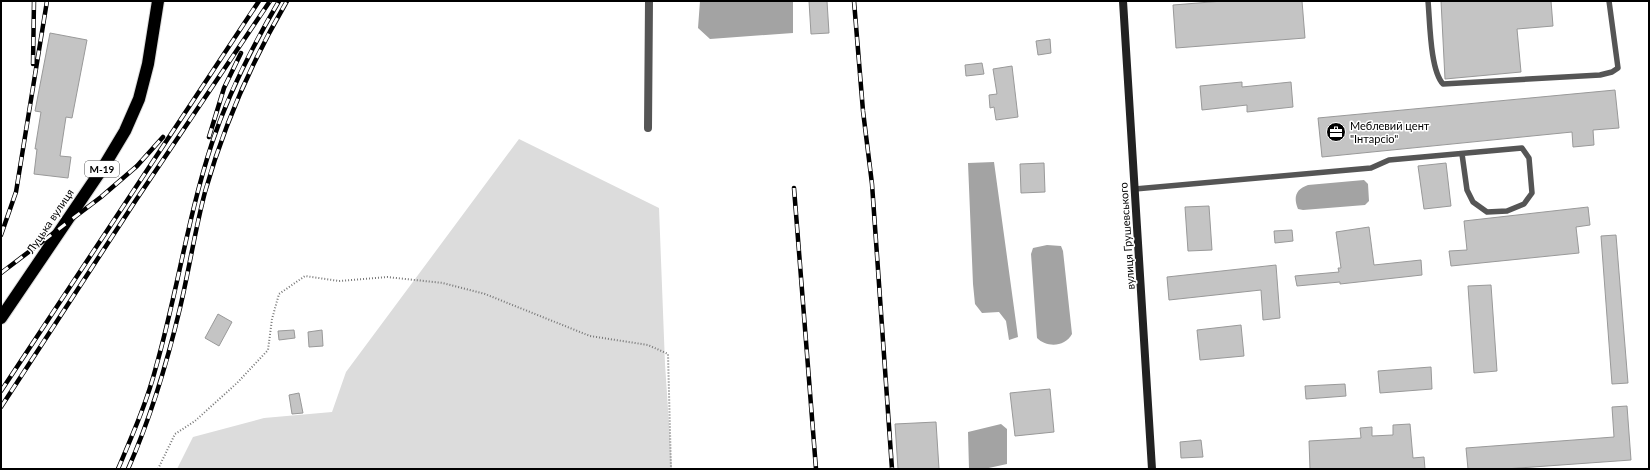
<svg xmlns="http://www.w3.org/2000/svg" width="1650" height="470" viewBox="0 0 1650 470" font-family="Lato,sans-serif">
  <rect width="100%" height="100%" fill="#fff"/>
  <path fill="#dcdcdc" d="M 519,139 L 659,208 L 665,364 L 672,469 L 177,469 L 193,437 L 264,418 L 332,412 L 346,372 Z"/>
  <path fill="#a3a3a3" d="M 700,1 L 793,1 L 793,33 L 710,39 L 698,28 Z
    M 994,162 L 1018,337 L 1009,340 L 1006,321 L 999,312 L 982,313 L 975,304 L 973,284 L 968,163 Z
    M 1364,180 L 1368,184 L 1369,201 L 1365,205 L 1303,210 L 1298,209 C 1293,197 1296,189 1308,185 Z
    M 1047,245 L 1061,246 L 1063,251 L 1072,334 C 1065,347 1047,348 1037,338 L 1031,254 L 1033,248 Z
    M 1001,424 L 1007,429 L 1007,464 L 984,469 L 969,469 L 968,432 Z"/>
  <path fill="#c4c4c4" stroke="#999" d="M 809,1 L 827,1 L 829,33 L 811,34 Z
    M 1223,1 L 1302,1 L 1305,38 L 1176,48 L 1173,5 Z
    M 1441,1 L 1551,1 L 1553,26 L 1517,29 L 1521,72 L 1445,79 Z
    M 50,33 L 87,40 L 72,118 L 66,117 L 60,156 L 71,157 L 68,178 L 34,174 L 37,149 L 35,149 L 41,112 L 35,111 Z
    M 1050,39 L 1051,53 L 1038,55 L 1036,41 Z
    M 982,63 L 984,74 L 966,76 L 965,65 Z
    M 1012,66 L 1018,117 L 996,120 L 994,107 L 990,108 L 989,95 L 997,94 L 993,69 Z
    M 1242,82 L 1242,87 L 1291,82 L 1293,107 L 1247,112 L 1247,105 L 1202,110 L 1200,86 Z
    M 1615,90 L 1619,128 L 1593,130 L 1594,145 L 1573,147 L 1572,132 L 1322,157 L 1318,118 Z
    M 1044,163 L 1045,192 L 1021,193 L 1020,164 Z
    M 1446,163 L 1451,206 L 1424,209 L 1418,166 Z
    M 1209,206 L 1212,250 L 1188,251 L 1185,207 Z
    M 1588,207 L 1590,225 L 1576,227 L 1579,253 L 1451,266 L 1449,251 L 1467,250 L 1464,221 Z
    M 1369,227 L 1374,265 L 1421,260 L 1422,275 L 1340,284 L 1340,282 L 1297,286 L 1295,276 L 1339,272 L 1338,268 L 1341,268 L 1336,232 Z
    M 1292,230 L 1293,241 L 1275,243 L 1274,231 Z
    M 1616,235 L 1628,383 L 1612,384 L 1601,236 Z
    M 1276,265 L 1280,318 L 1263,320 L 1261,290 L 1169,300 L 1167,277 Z
    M 1491,285 L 1497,371 L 1474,373 L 1468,286 Z
    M 218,314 L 232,322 L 219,346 L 205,338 Z
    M 1241,325 L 1244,356 L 1200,360 L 1197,330 Z
    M 294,330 L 295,338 L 279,340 L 278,331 Z
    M 322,330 L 323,346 L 309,347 L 308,332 Z
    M 1431,367 L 1432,389 L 1380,393 L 1378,371 Z
    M 1345,384 L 1346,396 L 1306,399 L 1305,386 Z
    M 1050,389 L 1054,432 L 1015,436 L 1010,393 Z
    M 299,393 L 303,413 L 292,414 L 289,395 Z
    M 1627,406 L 1631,460 L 1505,469 L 1468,469 L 1466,448 L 1614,437 L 1612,407 Z
    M 936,422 L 939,469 L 898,469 L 895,424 Z
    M 1410,424 L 1413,458 L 1424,457 L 1425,469 L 1310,469 L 1309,441 L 1361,438 L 1360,428 L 1372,427 L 1372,436 L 1393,435 L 1393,425 Z
    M 1201,440 L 1203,457 L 1181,458 L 1180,442 Z"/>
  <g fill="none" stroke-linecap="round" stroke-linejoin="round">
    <defs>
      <path id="highway" d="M 1,318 L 104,166 L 125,131 L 139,99 L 148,64 L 158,1"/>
    </defs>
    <use href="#highway" stroke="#dbdbdb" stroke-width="14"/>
    <path stroke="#777" stroke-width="2" stroke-dasharray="1 2" stroke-linecap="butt" d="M 158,469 L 175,434 L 195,421 L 237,383 L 268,350 L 272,319 L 279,294 L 305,276 L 339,281 L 387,277 L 443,283 L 485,294 L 590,336 L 648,345 L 668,354 L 671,469"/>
    <path stroke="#555" stroke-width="5.5" d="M 1428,1 C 1430,22 1430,70 1443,84 L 1600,75 L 1612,72 L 1618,68 L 1609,1
      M 1135,189 L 1371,168 L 1389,160 L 1522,148 L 1529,158 L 1532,193 L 1524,204 L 1507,211 L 1487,212 L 1473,202 L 1467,190 L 1462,154"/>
    <path stroke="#555" stroke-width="8" d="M 648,128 L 649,1"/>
    <path stroke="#222" stroke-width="8" d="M 1123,1 L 1152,469"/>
    <use href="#highway" stroke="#000" stroke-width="12"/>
    <defs>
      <path id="rail" d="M 854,1 L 863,111 L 872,184 L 892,469
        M 33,64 L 34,1
        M 209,137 L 224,88 L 241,53
        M 794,188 L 816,469
        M 1,235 L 16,192 L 47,1
        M 1,273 L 101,197 L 137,166 L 163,137
        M 1,391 L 259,1
        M 1,407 L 136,200 L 270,1
        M 118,469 C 132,436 147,402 156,367 C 177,293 188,216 212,143 C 229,92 252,47 279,1
        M 128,469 C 151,417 167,363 180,308 C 189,270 195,230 205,192 C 224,125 252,61 287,1"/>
    </defs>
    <use href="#rail" stroke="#000" stroke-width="4.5"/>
    <use href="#rail" stroke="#fff" stroke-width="3" stroke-dasharray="9" stroke-linecap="butt"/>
  </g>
  <defs>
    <symbol id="office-disc" viewBox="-11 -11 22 22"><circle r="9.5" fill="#000" stroke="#fff"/><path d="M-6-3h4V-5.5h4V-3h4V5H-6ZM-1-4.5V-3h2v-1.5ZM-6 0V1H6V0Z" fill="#fff"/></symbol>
  </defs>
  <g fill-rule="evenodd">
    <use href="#office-disc" x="1325" y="121" width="22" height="22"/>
  </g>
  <g text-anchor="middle" stroke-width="3" stroke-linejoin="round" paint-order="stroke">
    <rect fill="#fff" stroke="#4c4c4c" stroke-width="1" x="85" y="161" width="34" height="16" rx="3"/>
    <g font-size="10" font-weight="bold" fill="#000">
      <text x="102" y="173">М-19</text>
    </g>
    <g font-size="11" fill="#000" stroke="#fff" text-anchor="start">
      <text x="1350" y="130">Меблевий цент<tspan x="1350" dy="13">"Інтарсіо"</tspan></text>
    </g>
    <g font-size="11" fill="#000" stroke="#fff">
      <text transform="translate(50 221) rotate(-56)" y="4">Луцька вулиця</text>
      <text transform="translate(1127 236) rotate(-94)" y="4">вулиця Грушевського</text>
    </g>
  </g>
  <rect width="1650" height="470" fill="none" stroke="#000000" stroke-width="4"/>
</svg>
